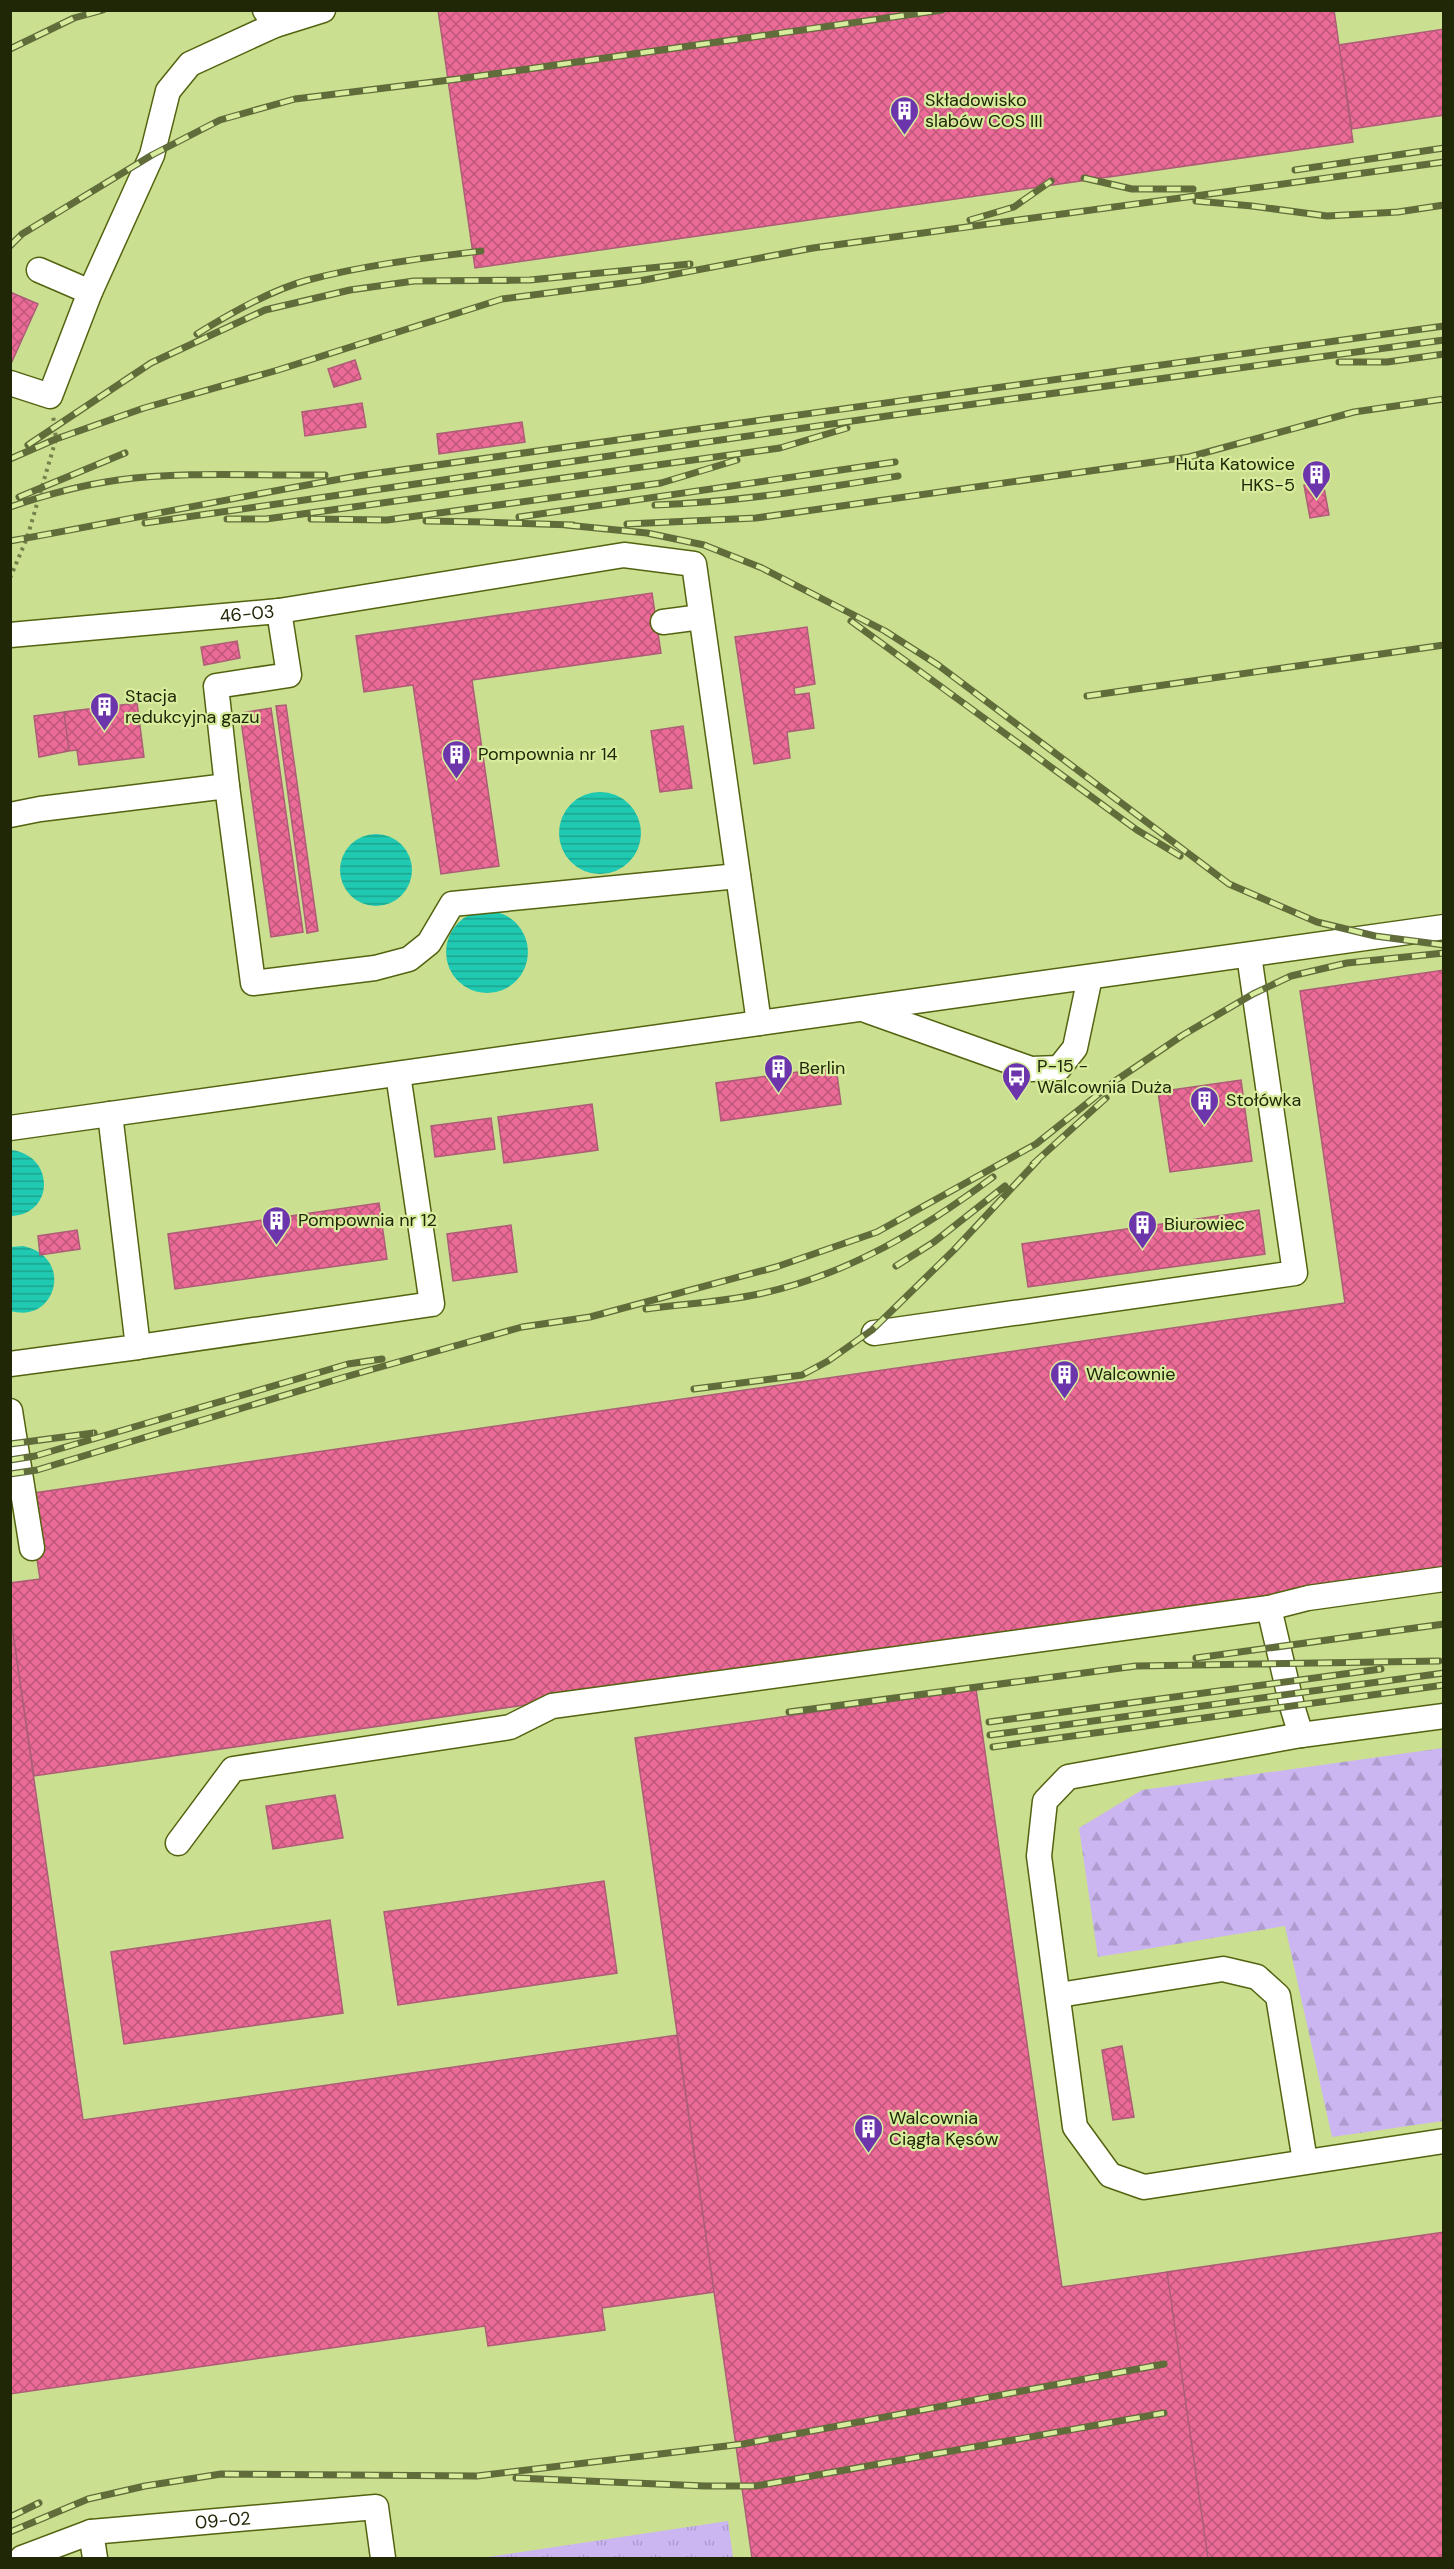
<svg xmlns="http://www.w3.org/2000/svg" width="1454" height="2569" viewBox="0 0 1454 2569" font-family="'DM Sans',sans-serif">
  <defs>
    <pattern id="grass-tufts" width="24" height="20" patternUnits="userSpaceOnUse" patternTransform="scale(1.5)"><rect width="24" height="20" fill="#cbb6f2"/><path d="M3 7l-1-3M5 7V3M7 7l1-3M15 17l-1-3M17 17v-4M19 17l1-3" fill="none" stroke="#ae9cce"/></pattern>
    <pattern id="forest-firs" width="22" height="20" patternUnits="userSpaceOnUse" patternTransform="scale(1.5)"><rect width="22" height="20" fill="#cbb6f2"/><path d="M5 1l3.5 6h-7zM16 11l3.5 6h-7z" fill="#ae9cce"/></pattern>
    <pattern id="water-rules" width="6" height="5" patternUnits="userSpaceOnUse" patternTransform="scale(1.5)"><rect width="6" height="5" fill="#20c9b2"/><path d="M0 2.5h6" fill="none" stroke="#1ca38f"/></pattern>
    <pattern id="building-cross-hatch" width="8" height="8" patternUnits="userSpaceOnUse" patternTransform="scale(1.5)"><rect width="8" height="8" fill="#eb6a97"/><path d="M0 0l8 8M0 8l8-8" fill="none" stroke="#be5779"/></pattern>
  </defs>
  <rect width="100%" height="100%" fill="#cbdf90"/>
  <path fill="url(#grass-tufts)" d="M 728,2521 L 733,2558 L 481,2558 Z"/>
  <path fill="url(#forest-firs)" d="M 1443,1748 L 1443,2121 L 1332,2137 L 1285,1926 L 1098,1957 L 1079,1828 L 1142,1790 Z"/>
  <path fill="url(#water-rules)" d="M559 833a41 41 0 1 1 82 0a41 41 0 1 1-82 0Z
    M340 870a36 36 0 1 1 72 0a36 36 0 1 1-72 0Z
    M446 952a41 41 0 1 1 82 0a41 41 0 1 1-82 0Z
    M 11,1150 C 55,1155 55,1214 11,1216 Z
    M 23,1246 C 75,1257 56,1324 11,1311 L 11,1247 Z"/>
  <path fill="url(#building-cross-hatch)" stroke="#ab5e76" stroke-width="1.5" d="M 438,10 L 1334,10 L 1353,142 L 475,268 Z
    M 1444,29 L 1444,115 L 1352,129 L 1339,45 Z
    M 10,292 L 38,304 L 10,366 Z
    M 355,360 L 361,379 L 334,387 L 328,369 Z
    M 362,403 L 366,427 L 305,436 L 302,412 Z
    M 522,422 L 525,442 L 439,454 L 437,434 Z
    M 1323,482 L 1329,515 L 1310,518 L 1304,485 Z
    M 652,593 L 661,653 L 472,680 L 499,866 L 441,874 L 413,685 L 364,692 L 356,636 Z
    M 807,627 L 815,684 L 794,688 L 795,695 L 809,693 L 814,728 L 787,732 L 790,758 L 754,764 L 735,637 Z
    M 237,641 L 240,658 L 204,665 L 201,647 Z
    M 137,703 L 144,757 L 79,765 L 77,750 L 69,751 L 64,712 Z
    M 286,705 L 318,931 L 307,933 L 276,706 Z
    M 271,708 L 303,932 L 271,937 L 240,713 Z
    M 64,712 L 69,751 L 39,757 L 34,716 Z
    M 683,726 L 692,788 L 660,792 L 651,731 Z
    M 1444,970 L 1444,1572 L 34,1776 L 10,1613 L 10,1583 L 40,1579 L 27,1494 L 1345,1303 L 1300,991 Z
    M 836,1067 L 841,1104 L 721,1121 L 716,1083 Z
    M 1241,1080 L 1252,1161 L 1170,1172 L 1158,1092 Z
    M 592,1104 L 598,1150 L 504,1163 L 498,1117 Z
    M 491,1118 L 495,1149 L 435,1157 L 431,1126 Z
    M 379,1203 L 387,1259 L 175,1289 L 168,1234 Z
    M 1259,1210 L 1265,1254 L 1028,1287 L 1022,1244 Z
    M 511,1225 L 517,1272 L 453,1281 L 447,1234 Z
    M 77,1230 L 80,1249 L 40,1255 L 38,1236 Z
    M 10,1613 L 83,2120 L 677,2035 L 714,2292 L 602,2308 L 605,2330 L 488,2346 L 485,2326 L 10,2394 Z
    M 976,1689 L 1062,2287 L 1167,2272 L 1208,2558 L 752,2558 L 635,1738 Z
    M 335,1795 L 343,1838 L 273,1849 L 266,1806 Z
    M 604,1881 L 617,1973 L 398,2005 L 384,1912 Z
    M 330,1920 L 343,2013 L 124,2044 L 111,1952 Z
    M 1122,2046 L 1134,2117 L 1113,2120 L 1102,2050 Z
    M 1444,2232 L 1444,2558 L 1208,2558 L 1167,2272 Z"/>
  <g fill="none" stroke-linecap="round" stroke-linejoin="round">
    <defs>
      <g id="minor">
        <path d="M 265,10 L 275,25 L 323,10"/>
        <path d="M 39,270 L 90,292"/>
        <path d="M 10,383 L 50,396 L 90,292 L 152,155 L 168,91 L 190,64 L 275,25"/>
        <path d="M 279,611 L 624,555 L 694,564 L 759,1023"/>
        <path d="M 663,622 L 701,617"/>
        <path id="s1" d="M 10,635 L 279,611 L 289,675 L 216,686 L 227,786 L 40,809 L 10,815"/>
        <path d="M 227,786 L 253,983 L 375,968 L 409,959 L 429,943 L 452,904 L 738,876"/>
        <path d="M 868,1011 L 1031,1069 L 1059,1068 L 1075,1048 L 1090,977"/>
        <path d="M 10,1128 L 1444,927"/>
        <path d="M 874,1333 L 1295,1273 L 1249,955"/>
        <path d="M 138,1347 L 432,1304 L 398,1074"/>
        <path d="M 10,1364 L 138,1347 L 110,1114"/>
        <path d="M 10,1411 L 32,1548"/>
        <path d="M 1269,1608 L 1292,1706 L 1301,1735"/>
        <path d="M 1444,1716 L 1301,1735 L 1068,1777 L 1045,1801 L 1039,1856 L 1075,2127 L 1110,2175 L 1144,2187 L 1444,2141"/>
        <path d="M 178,1843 L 233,1769 L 510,1727 L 552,1706 L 1269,1608 L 1308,1598 L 1444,1579"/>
        <path d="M 1059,1995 L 1223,1969 L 1257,1977 L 1278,1996 L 1305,2161"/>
        <path d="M 91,2532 L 95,2558"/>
        <path id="s2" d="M 22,2558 L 91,2532 L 376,2507 L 383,2558"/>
      </g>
    </defs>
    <use href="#minor" stroke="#536310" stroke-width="27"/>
    <path stroke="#74814a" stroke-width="4" stroke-dasharray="3 4.5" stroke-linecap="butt" d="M 10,578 L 27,538 L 56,439 L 53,415"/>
    <use href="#minor" stroke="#fff" stroke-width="24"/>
    <defs>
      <path id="rail" d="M 10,49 L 74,18 L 103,10
        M 1295,170 L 1444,148
        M 1084,178 L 1132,189 L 1193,189
        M 1196,201 L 1252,206 L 1327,216 L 1398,212 L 1444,205
        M 970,220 L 1014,207 L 1051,181
        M 10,246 L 22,234 L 152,155 L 220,120 L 295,99 L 458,79 L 942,10
        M 197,334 C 229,314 271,290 308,280 C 365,265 424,258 481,251
        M 1339,362 L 1387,362 L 1444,354
        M 28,445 L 151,363 L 265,310 L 350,290 L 414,281 L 530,280 L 690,264
        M 10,459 L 56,439 L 144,408 L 278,370 L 502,299 L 639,281 L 813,248 L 1444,162
        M 19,497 L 125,453
        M 655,505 C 737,502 817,489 898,476
        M 10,507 C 45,495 82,485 118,480 C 186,471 256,476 325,475
        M 519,517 L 895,462
        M 227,519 L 266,519 L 780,448 L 847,428
        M 311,519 L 387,520 L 661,483 L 737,460
        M 426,521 L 486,522
        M 480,522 L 573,525
        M 145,523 L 894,415 L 1444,340
        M 627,524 L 756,518 L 1189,457 L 1354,412 L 1444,399
        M 566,525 L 647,533 L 704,545 L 762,568 L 885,631 L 938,665 L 1229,884 L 1317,922 L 1375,936 L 1444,945
        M 10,541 C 128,520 245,495 364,475 L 1444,326
        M 851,621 L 1137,830 L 1180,856
        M 1087,696 L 1444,645
        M 1033,1164 L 1106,1098
        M 896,1266 L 934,1242 L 1005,1186
        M 646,1309 C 683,1304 722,1302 759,1294 C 847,1275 922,1230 993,1177
        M 694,1389 L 802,1375 L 828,1361 L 872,1330 L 954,1250 L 1038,1160
        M 10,1444 L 94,1433
        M 10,1460 L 35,1456 L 348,1364 L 382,1359
        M 10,1474 L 37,1470 L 345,1377 L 522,1327 L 590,1317 L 776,1267 L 877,1232 L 1036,1144 L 1115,1081 L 1183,1035 L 1253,994 L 1291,976 L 1347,963 L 1444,953
        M 1196,1658 L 1444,1624
        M 789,1712 L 1136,1666 L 1439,1661
        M 989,1722 L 1381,1669
        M 990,1735 L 1444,1673
        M 993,1747 L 1444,1685
        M 516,2478 L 705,2486 L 756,2486 L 1164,2413
        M 10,2517 L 39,2503
        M 10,2532 L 88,2499 L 145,2486 L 221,2474 L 477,2476 L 743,2444 L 1164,2364"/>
    </defs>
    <use href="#rail" stroke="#606c3a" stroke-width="7"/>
    <use href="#rail" stroke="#d7ec9d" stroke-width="4.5" stroke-dasharray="14" stroke-linecap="butt"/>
  </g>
  <defs>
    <symbol id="building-pin" viewBox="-11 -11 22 30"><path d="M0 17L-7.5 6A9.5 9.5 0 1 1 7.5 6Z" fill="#6c35ac" stroke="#d7ec9d"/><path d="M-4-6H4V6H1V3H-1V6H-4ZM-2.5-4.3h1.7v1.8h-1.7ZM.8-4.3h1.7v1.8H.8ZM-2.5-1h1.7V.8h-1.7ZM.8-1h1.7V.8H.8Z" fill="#fff"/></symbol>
    <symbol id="bus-pin" viewBox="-11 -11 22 30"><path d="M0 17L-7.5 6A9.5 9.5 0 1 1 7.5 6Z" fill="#6c35ac" stroke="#d7ec9d"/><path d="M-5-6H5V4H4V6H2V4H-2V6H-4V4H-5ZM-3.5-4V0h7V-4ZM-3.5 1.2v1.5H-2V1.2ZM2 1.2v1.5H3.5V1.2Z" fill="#fff"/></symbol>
  </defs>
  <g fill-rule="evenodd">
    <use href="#building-pin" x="888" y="94" width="33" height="45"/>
    <use href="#building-pin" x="1300" y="458" width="33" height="45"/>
    <use href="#building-pin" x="88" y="690" width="33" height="45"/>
    <use href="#building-pin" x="440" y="738" width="33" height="45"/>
    <use href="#building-pin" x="762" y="1052" width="33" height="45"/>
    <use href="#bus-pin" x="1000" y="1060" width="33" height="45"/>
    <use href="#building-pin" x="1188" y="1084" width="33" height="45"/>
    <use href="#building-pin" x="260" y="1204" width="33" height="45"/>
    <use href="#building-pin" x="1126" y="1208" width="33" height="45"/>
    <use href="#building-pin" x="1048" y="1358" width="33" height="45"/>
    <use href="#building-pin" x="852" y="2112" width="33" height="45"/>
  </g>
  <g text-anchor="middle" stroke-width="4.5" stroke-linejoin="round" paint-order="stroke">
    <g font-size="18" fill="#202707" stroke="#d7ec9d" text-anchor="start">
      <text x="925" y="106">Składowisko<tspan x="925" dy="21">slabów COS III</tspan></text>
      <text x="1295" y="470" text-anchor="end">Huta Katowice<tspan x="1295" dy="21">HKS-5</tspan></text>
      <text x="125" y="702">Stacja<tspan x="125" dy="21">redukcyjna gazu</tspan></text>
      <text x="478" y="760">Pompownia nr 14</text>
      <text x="1037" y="1072">P-15 -<tspan x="1037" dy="21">Walcownia Duża</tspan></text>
      <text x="799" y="1074">Berlin</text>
      <text x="1226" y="1106">Stołówka</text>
      <text x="298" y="1226">Pompownia nr 12</text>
      <text x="1164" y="1230">Biurowiec</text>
      <text x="1086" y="1380">Walcownie</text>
      <text x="889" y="2124">Walcownia<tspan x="889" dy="21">Ciągła Kęsów</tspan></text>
    </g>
    <g font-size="18" fill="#202707" stroke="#d7ec9d">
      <text dy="6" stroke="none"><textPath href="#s1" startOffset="238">46-03</textPath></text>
      <text dy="6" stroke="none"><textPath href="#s2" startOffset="206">09-02</textPath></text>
    </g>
  </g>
  <rect width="1454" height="2569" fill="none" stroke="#202707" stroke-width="24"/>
</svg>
